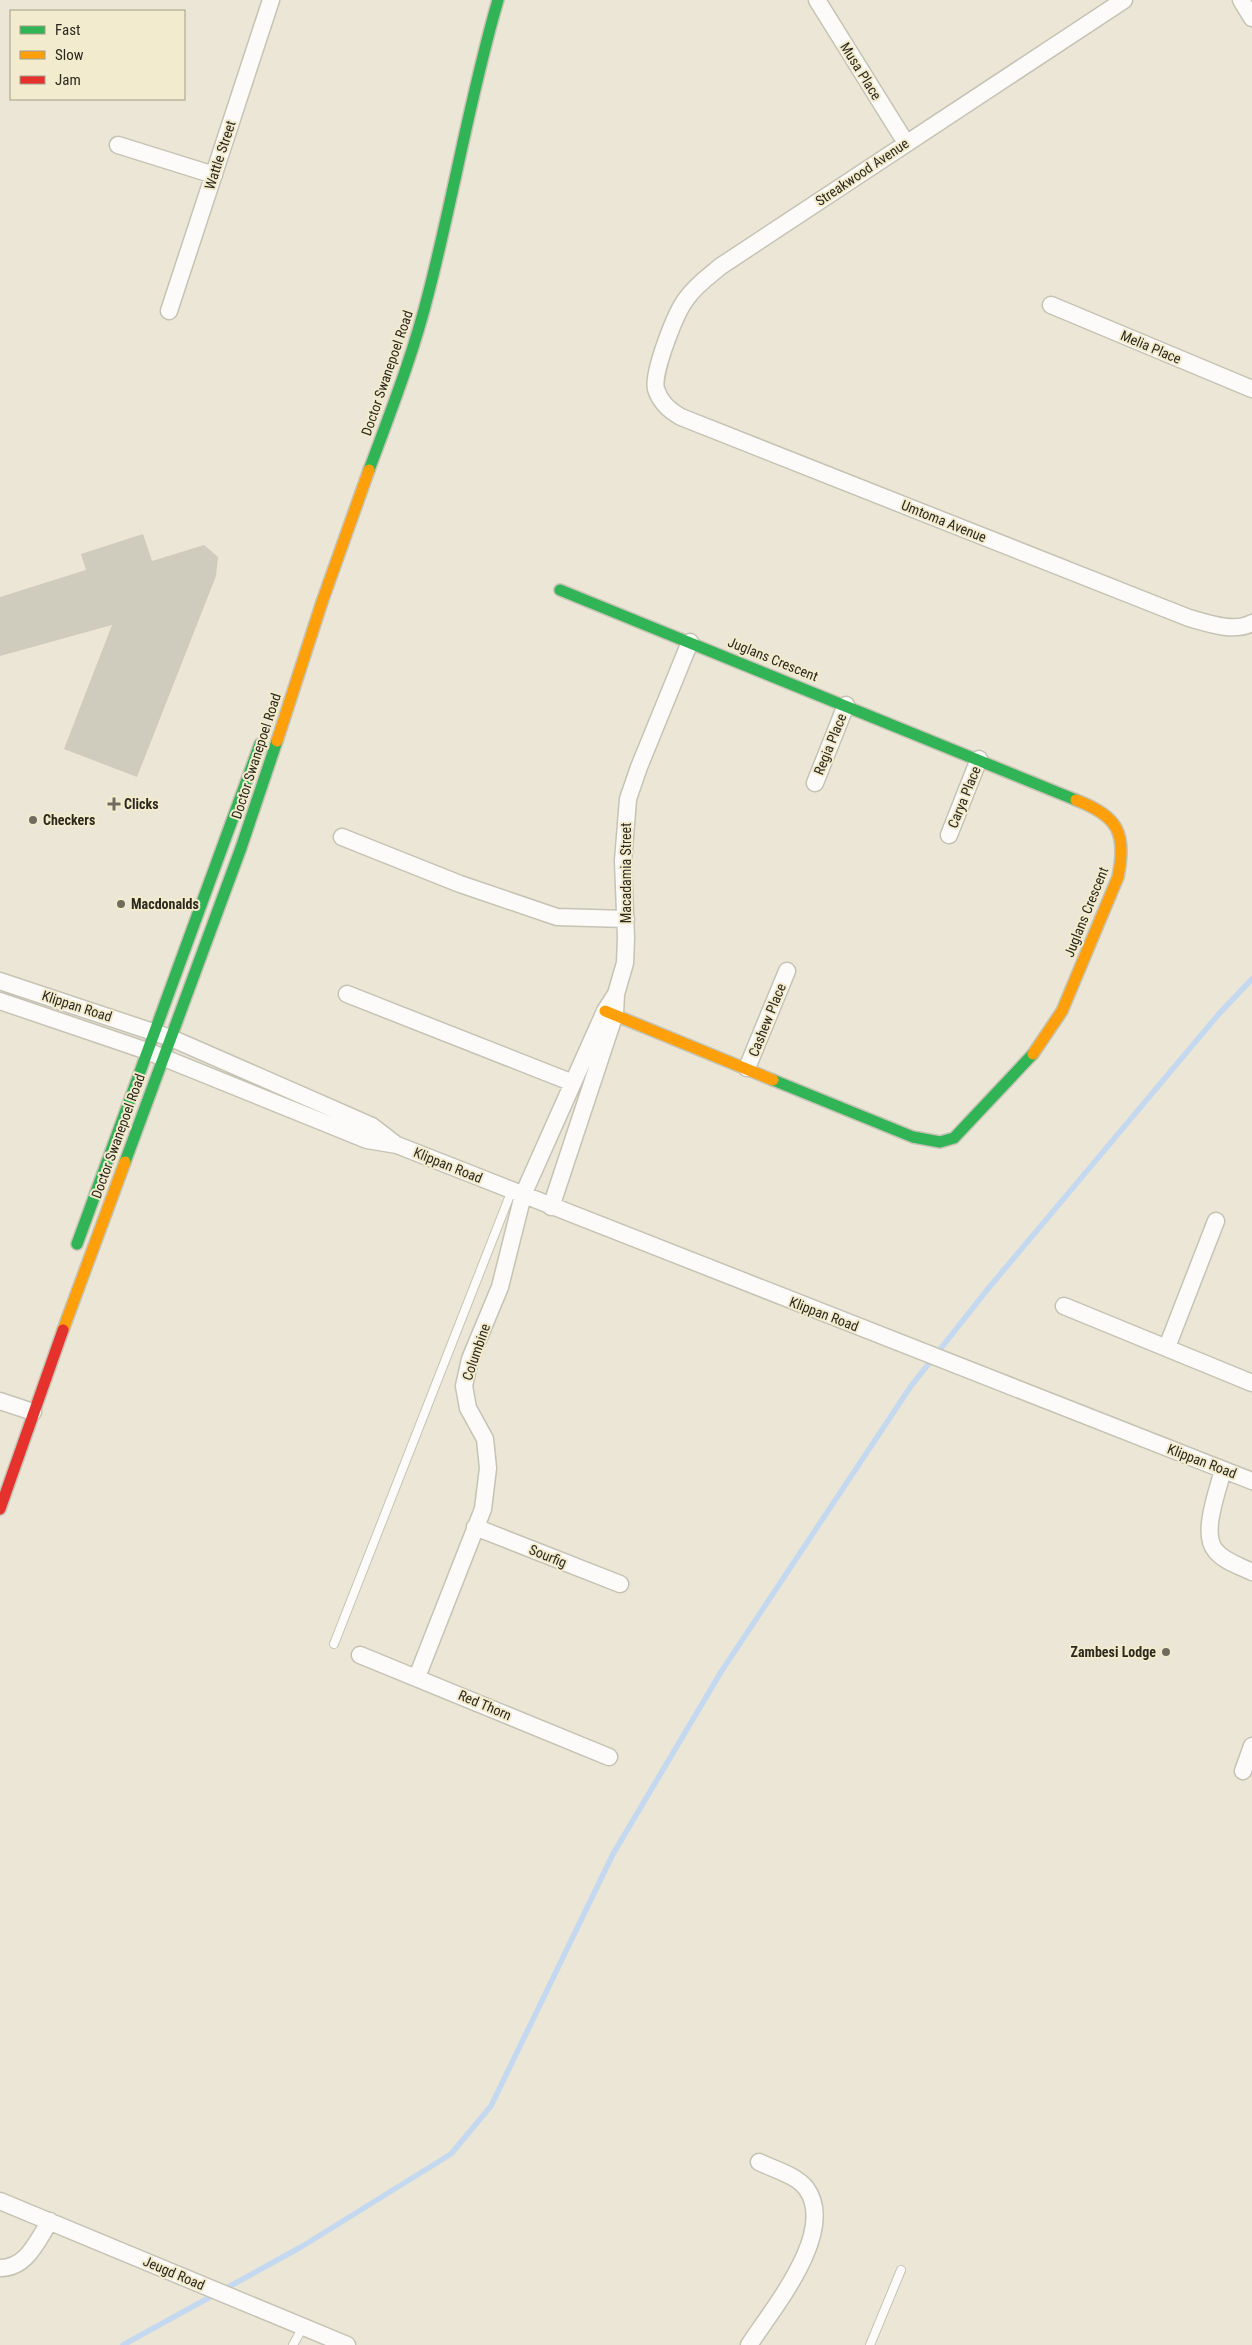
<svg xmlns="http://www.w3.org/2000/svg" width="1252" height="2345" viewBox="0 0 1252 2345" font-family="'Roboto Condensed',sans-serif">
  <rect width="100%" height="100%" fill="#ebe6d5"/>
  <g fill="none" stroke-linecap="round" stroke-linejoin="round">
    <path stroke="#c4d9f0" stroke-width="5.5" d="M 123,2345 L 301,2247 L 451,2154 L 491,2106 L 613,1854 L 721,1672 L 911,1386 L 987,1290 L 1218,1015 L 1252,979"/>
  </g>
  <path fill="#cfccbe" d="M 143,534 L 152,561 L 204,545 L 218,557 L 216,576 L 137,777 L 64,749 L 112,625 L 0,656 L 0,597 L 86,570 L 81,554 Z"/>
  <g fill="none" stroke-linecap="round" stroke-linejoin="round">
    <defs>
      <path id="lane" d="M 334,1644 L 512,1190
        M 293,2345 L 303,2327
        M 870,2345 L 901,2270"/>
      <path id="street" d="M 817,0 L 906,143
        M 1124,0 L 721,266 C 709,276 696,285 687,298 C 676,311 652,373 656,389 C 660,402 670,411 681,417 L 1189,618 C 1207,623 1234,633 1252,623
        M 1241,0 L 1252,18
        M 118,145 L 214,175
        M 1051,305 L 1252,389
        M 169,311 L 271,0
        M 815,783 L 846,705
        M 949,835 L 979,759
        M 342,837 L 460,884 L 557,917 L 626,919
        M 0,981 L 171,1038 L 372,1126 L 394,1143
        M 347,994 L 573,1083
        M 0,1001 L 147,1051 L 367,1140 L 397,1145 L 1252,1481
        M 747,1068 L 787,971
        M 551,1207 L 615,1014 L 616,994 L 625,963 L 626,938 L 623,861 L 628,799 L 639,767 L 690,642
        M 1064,1306 L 1252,1383
        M 1167,1347 L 1216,1221
        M 0,1401 L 33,1412
        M 1223,1470 C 1218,1490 1201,1533 1215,1550 C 1223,1561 1240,1566 1252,1572
        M 475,1527 L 620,1584
        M 360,1655 L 609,1757
        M 417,1677 L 483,1509 L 488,1468 L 485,1439 L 468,1408 L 464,1386 L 470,1359 L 500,1287 L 523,1195 L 605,1011 L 616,994
        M 1243,1771 L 1252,1746
        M 0,2201 L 347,2345
        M 0,2268 C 27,2268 37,2241 50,2221
        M 749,2345 C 773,2308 838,2231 806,2188 C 796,2175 773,2169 759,2162"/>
      <path id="fast" d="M 369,470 C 391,411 414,352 429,291 C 454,194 470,96 498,0
        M 560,590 L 1076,800
        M 773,1080 L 913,1137 L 940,1142 L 954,1138 L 1033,1054
        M 125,1162 L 241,848 L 277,741
        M 77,1244 L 260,744"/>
      <path id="slow" d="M 277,741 L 322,602 L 369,470
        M 605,1011 L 773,1080
        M 1033,1054 L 1062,1011 L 1118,877 C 1127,833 1118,816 1076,800
        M 63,1330 L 125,1162"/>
      <path id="jam" d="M 0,1509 L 63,1330"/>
    </defs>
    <use href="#lane" stroke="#c6c3b5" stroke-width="10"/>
    <use href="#street" stroke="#c6c3b5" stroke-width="19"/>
    <use href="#fast" stroke="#c6c3b5" stroke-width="14"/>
    <use href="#slow" stroke="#c6c3b5" stroke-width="14"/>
    <use href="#jam" stroke="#c6c3b5" stroke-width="14"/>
    <use href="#lane" stroke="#fcfbf9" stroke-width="8"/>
    <use href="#street" stroke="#fcfbf9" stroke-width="16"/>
    <use href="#fast" stroke="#30b455" stroke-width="11"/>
    <use href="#slow" stroke="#ff9f0a" stroke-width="11"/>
    <use href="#jam" stroke="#e5322d" stroke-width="11"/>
  </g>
  <g fill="#706b5e" stroke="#f3ebcd" stroke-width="2">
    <path d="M111.5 796.5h5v5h5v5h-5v5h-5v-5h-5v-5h5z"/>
    <circle cx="33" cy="820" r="5"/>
    <circle cx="121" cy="904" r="5"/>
    <circle cx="1166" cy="1652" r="5"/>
  </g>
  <g text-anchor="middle" stroke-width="4" stroke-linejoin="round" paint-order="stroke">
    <g font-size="14" fill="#2d291e" stroke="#f3ebcd">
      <text transform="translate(861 71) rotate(58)" y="5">Musa Place</text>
      <text transform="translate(220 155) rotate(-72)" y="5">Wattle Street</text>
      <text transform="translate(862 172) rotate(-34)" y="5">Streakwood Avenue</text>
      <text transform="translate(1151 347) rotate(23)" y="5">Melia Place</text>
      <text transform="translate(387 373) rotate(-71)" y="5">Doctor Swanepoel Road</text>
      <text transform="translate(944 521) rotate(22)" y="5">Umtoma Avenue</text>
      <text transform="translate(773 659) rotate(22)" y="5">Juglans Crescent</text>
      <text transform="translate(830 744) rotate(-68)" y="5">Regia Place</text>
      <text transform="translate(256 756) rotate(-72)" y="5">Doctor Swanepoel Road</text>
      <text transform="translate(964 797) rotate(-68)" y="5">Carya Place</text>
      <text transform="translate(626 873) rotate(-90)" y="5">Macadamia Street</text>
      <text transform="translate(1086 912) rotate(-68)" y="5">Juglans Crescent</text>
      <text transform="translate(77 1006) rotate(18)" y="5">Klippan Road</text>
      <text transform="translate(767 1020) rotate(-68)" y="5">Cashew Place</text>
      <text transform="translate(118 1136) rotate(-70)" y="5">Doctor Swanepoel Road</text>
      <text transform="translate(448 1165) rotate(22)" y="5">Klippan Road</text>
      <text transform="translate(824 1314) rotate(21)" y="5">Klippan Road</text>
      <text transform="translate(476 1352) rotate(-71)" y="5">Columbine</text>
      <text transform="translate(1202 1461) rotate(21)" y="5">Klippan Road</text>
      <text transform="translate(548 1556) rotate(22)" y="5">Sourfig</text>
      <text transform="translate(485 1705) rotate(23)" y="5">Red Thorn</text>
      <text transform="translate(174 2273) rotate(23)" y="5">Jeugd Road</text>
    </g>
    <g font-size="14" font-weight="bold" fill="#2d291e" stroke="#f3ebcd" text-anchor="start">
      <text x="124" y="809">Clicks</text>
      <text x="43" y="825">Checkers</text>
      <text x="131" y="909">Macdonalds</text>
      <text x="1156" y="1657" text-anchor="end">Zambesi Lodge</text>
    </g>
  </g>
  <rect x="10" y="10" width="175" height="90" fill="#f3ebcd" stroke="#a49d87"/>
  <rect x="20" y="26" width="25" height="8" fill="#30b455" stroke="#a49d87"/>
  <text x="55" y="35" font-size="15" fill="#2d291e">Fast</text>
  <rect x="20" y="51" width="25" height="8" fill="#ff9f0a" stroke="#a49d87"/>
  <text x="55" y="60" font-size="15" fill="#2d291e">Slow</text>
  <rect x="20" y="76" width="25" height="8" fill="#e5322d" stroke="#a49d87"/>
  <text x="55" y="85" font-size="15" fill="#2d291e">Jam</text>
</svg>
